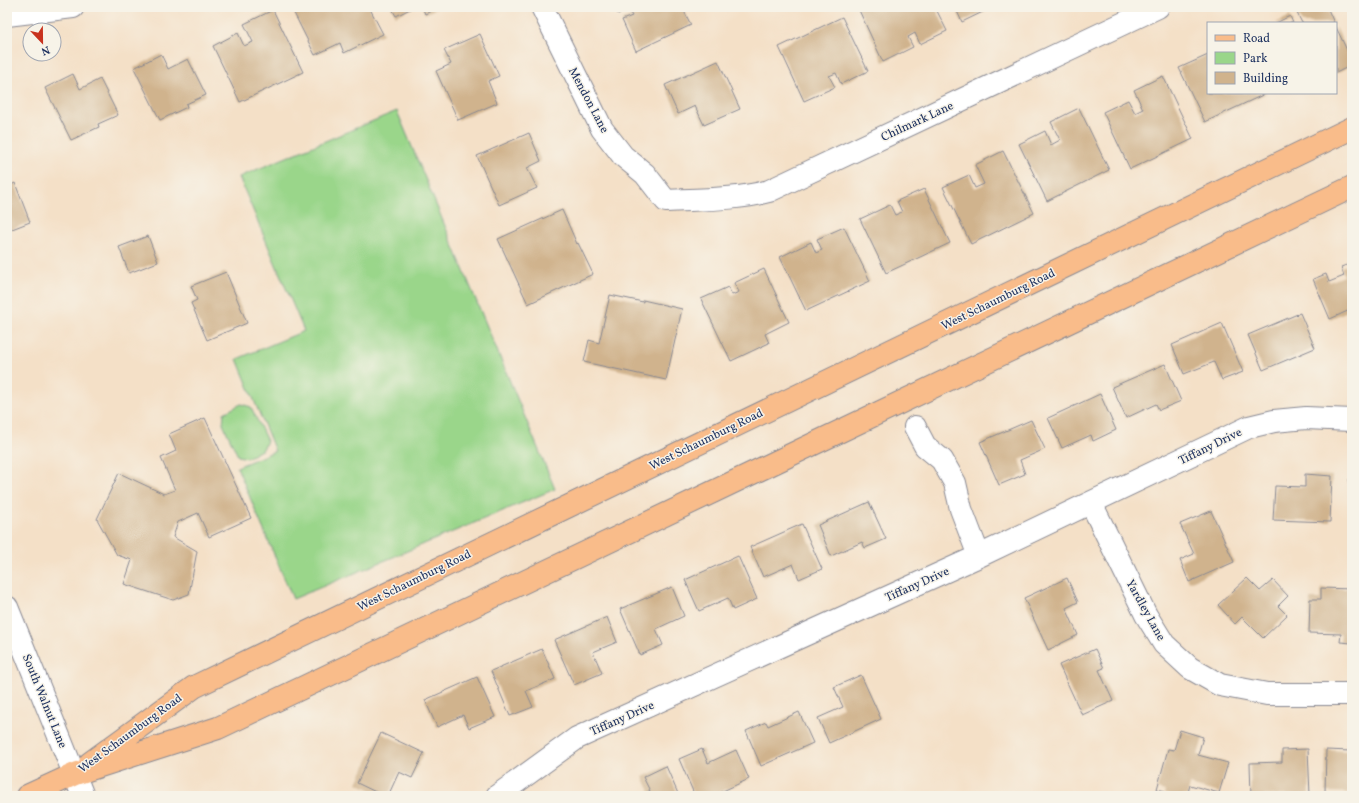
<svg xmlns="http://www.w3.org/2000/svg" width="1359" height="803" viewBox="0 0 1359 803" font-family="Vollkorn,serif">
  <rect width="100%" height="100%" fill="#f7f3e8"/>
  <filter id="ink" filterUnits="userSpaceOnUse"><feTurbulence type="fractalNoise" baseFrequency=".025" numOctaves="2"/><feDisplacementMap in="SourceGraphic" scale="8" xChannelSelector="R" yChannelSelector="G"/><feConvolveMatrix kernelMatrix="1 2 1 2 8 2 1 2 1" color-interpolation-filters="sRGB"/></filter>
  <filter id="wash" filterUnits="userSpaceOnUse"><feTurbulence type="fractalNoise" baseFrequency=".012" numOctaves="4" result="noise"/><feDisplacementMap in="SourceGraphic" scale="16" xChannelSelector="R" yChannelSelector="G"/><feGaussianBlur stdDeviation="0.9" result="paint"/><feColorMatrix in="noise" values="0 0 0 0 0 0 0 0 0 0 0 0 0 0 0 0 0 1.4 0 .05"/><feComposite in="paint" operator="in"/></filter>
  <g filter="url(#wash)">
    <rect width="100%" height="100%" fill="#f4e0c7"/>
    <path fill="#9ad68a" stroke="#5a8274" d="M 397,111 L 555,489 L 293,599 L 237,467 L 275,451 L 237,359 L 304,331 L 239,177 Z
      M 241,404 L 251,407 L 267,441 L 263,449 L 247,458 L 238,456 L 223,424 L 224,413 Z"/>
    <g id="blocks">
      <path fill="#d0b38d" d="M 291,7 L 369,7 L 383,34 L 344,53 L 340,43 L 315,55 Z
        M 391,7 L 414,7 L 396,16 Z
        M 422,7 L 439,7 L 425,14 Z
        M 614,7 L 682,7 L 691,25 L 636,51 L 622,20 L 632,16 L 628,9 L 618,14 Z
        M 859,7 L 935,7 L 947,31 L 920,44 L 915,33 L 908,37 L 913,47 L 883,62 L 858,8 Z
        M 955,7 L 993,7 L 962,22 Z
        M 1309,7 L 1327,7 L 1334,23 L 1302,23 L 1297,13 Z
        M 273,10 L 303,72 L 240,102 L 213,46 L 238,33 L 244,46 L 253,42 L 244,24 Z
        M 1290,16 L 1293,23 L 1276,23 Z
        M 842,17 L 868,71 L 841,84 L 836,73 L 829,76 L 835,87 L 804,101 L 779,47 Z
        M 1336,27 L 1352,61 L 1352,65 L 1336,73 Z
        M 480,34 L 499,76 L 488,81 L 497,103 L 458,120 L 436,71 L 451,64 L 444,50 Z
        M 161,54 L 168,69 L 188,59 L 206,95 L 186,104 L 187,107 L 160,120 L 134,68 Z
        M 1208,55 L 1208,93 L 1267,93 L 1205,122 L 1179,68 Z
        M 718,61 L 740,109 L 704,125 L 695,106 L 678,114 L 665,85 Z
        M 73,74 L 80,89 L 100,79 L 118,115 L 98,124 L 99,127 L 71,140 L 45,88 Z
        M 1163,76 L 1193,139 L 1130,169 L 1103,112 L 1128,100 L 1135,113 L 1143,109 L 1134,90 Z
        M 1079,108 L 1109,170 L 1047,201 L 1019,144 L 1045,131 L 1051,145 L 1060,140 L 1051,122 Z
        M 529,133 L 541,161 L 527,168 L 537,188 L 499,205 L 477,156 Z
        M 1003,151 L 1034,213 L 971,244 L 943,187 L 969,175 L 975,188 L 984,184 L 975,165 Z
        M 15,183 L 30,222 L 7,231 L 7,187 Z
        M 924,189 L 950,243 L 886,273 L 860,219 L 890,205 L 895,215 L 902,212 L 897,201 Z
        M 562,210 L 577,244 L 578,243 L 593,274 L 528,304 L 498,239 Z
        M 844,227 L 870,281 L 806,311 L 780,257 L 811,242 L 816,253 L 822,250 L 817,239 Z
        M 148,236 L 158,262 L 129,273 L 119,247 Z
        M 1352,263 L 1352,309 L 1330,319 L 1313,279 L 1326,274 L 1329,282 L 1344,276 L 1341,267 Z
        M 764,269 L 789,322 L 765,334 L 769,343 L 731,361 L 701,299 L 728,287 L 732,295 L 739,292 L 734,283 Z
        M 226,272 L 247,323 L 207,340 L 191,303 L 197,300 L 191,286 Z
        M 610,295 L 643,302 L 643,300 L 682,309 L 666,380 L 584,362 L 589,340 L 599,343 Z
        M 1300,313 L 1315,348 L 1263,370 L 1248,335 Z
        M 1222,323 L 1243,372 L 1222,380 L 1214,362 L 1184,374 L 1172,345 Z
        M 1165,364 L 1181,401 L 1159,410 L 1156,404 L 1126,418 L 1112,387 Z
        M 1100,394 L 1116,430 L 1093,441 L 1091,435 L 1062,448 L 1048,418 Z
        M 205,418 L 251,518 L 209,537 L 198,513 L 178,522 L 173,537 L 197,551 L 189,594 L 173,600 L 124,584 L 132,560 L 117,555 L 97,519 L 119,473 L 164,494 L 175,490 L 161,458 L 176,451 L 169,434 Z
        M 1031,420 L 1045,449 L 1020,460 L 1025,474 L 999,485 L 980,442 Z
        M 1305,474 L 1332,476 L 1330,522 L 1273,520 L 1275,486 L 1305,487 Z
        M 1352,478 L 1352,499 L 1351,499 L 1349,479 Z
        M 869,502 L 886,539 L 865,548 L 862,542 L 831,556 L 818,525 Z
        M 1211,511 L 1234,562 L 1189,582 L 1180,560 L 1194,554 L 1180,524 Z
        M 802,524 L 822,569 L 799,579 L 793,564 L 763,577 L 750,547 Z
        M 738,556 L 757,599 L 733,610 L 728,598 L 699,611 L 685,580 Z
        M 1067,578 L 1078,602 L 1066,608 L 1078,635 L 1048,650 L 1024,598 Z
        M 1247,578 L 1260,591 L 1273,580 L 1288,596 L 1278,606 L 1287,615 L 1263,638 L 1242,617 L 1235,624 L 1218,605 Z
        M 672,587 L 684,616 L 656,629 L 663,645 L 640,655 L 620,609 Z
        M 1321,588 L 1352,589 L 1352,643 L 1340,642 L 1341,634 L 1309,633 L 1310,599 L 1321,599 Z
        M 607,617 L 617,642 L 593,652 L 602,673 L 574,685 L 554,640 Z
        M 542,649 L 555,679 L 526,691 L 533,707 L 510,716 L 491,671 Z
        M 1095,649 L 1104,668 L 1099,670 L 1113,701 L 1082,715 L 1059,665 Z
        M 861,675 L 881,719 L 829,743 L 818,718 L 843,707 L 834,687 Z
        M 477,677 L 495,717 L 469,728 L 463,715 L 437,727 L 425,700 Z
        M 799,712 L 813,743 L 761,766 L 746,731 L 766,722 L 768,726 Z
        M 1180,730 L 1203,737 L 1198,755 L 1228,763 L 1219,793 L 1190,785 L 1187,796 L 1170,796 L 1164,794 L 1165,791 L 1157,789 L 1168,749 L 1174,750 Z
        M 381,733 L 424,753 L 412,778 L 399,772 L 388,796 L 384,796 L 357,783 Z
        M 702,749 L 708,763 L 736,750 L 749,779 L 712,796 L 695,796 L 679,759 Z
        M 1308,749 L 1310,795 L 1251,796 L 1250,763 L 1282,762 L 1282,750 Z
        M 1326,750 L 1351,751 L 1352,793 L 1325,792 Z
        M 666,766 L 679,796 L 638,796 L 650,791 L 643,777 Z"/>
    </g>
  </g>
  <g filter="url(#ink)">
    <use href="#blocks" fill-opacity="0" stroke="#888892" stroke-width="1"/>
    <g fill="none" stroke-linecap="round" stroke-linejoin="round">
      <defs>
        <path id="minor" d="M 542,7 L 602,129 L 623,156 L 645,174 L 666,201 C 700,199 736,200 769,191 L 1158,7
          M 7,15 L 73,7
          M 915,427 L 925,446 L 942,460 L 955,483 L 961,509 L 979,556
          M 1091,503 L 1146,615 L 1164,644 L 1190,668 L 1220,685 L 1267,694 L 1352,694
          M 7,607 L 83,796
          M 497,796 L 577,738 L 979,556 L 1249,427 L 1274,421 L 1306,418 L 1352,420"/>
        <path id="major" d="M 90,763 L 194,687 L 1352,128
          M 27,796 L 75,774 L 218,728 L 1352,187"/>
      </defs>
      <use href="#minor" stroke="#888892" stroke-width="24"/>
      <use href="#major" stroke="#888892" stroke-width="24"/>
      <use href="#minor" stroke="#fff" stroke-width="22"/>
      <use href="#major" stroke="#f9bc8a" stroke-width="22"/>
    </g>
  </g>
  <g text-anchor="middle" stroke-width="3" stroke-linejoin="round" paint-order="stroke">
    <g font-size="12" fill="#1b2f5e" stroke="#f7f3e8">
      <text transform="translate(589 100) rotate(62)" y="4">Mendon Lane</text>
      <text transform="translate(917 121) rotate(-25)" y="4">Chilmark Lane</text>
      <text transform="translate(998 299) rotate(-26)" y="4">West Schaumburg Road</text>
      <text transform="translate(706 439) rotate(-26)" y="4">West Schaumburg Road</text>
      <text transform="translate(1210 446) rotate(-26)" y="4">Tiffany Drive</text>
      <text transform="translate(414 580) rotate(-26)" y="4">West Schaumburg Road</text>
      <text transform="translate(917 584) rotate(-24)" y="4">Tiffany Drive</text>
      <text transform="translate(1146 610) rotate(61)" y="4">Yardley Lane</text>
      <text transform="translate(45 701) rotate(68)" y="4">South Walnut Lane</text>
      <text transform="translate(622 718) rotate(-24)" y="4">Tiffany Drive</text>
      <text transform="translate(130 733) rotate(-36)" y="4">West Schaumburg Road</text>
    </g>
  </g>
  <rect width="1359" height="803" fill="none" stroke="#f7f3e8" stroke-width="24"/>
  <rect x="1207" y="22" width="130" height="72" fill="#f7f3e8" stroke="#9fa5b1"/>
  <rect x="1215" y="35" width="20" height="6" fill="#f9bc8a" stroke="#9fa5b1"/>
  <text x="1243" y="42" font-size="12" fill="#1b2f5e">Road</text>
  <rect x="1215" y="52" width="20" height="12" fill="#9ad68a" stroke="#9fa5b1"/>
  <text x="1243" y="62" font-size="12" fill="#1b2f5e">Park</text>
  <rect x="1215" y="72" width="20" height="12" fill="#d0b38d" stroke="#9fa5b1"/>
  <text x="1243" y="82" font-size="12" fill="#1b2f5e">Building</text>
  <g transform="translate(42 42) rotate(158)"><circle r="19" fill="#f7f3e8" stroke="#9fa5b1"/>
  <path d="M0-3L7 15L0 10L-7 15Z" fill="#c8321e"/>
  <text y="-6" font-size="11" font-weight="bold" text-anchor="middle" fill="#1b2f5e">N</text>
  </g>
</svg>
